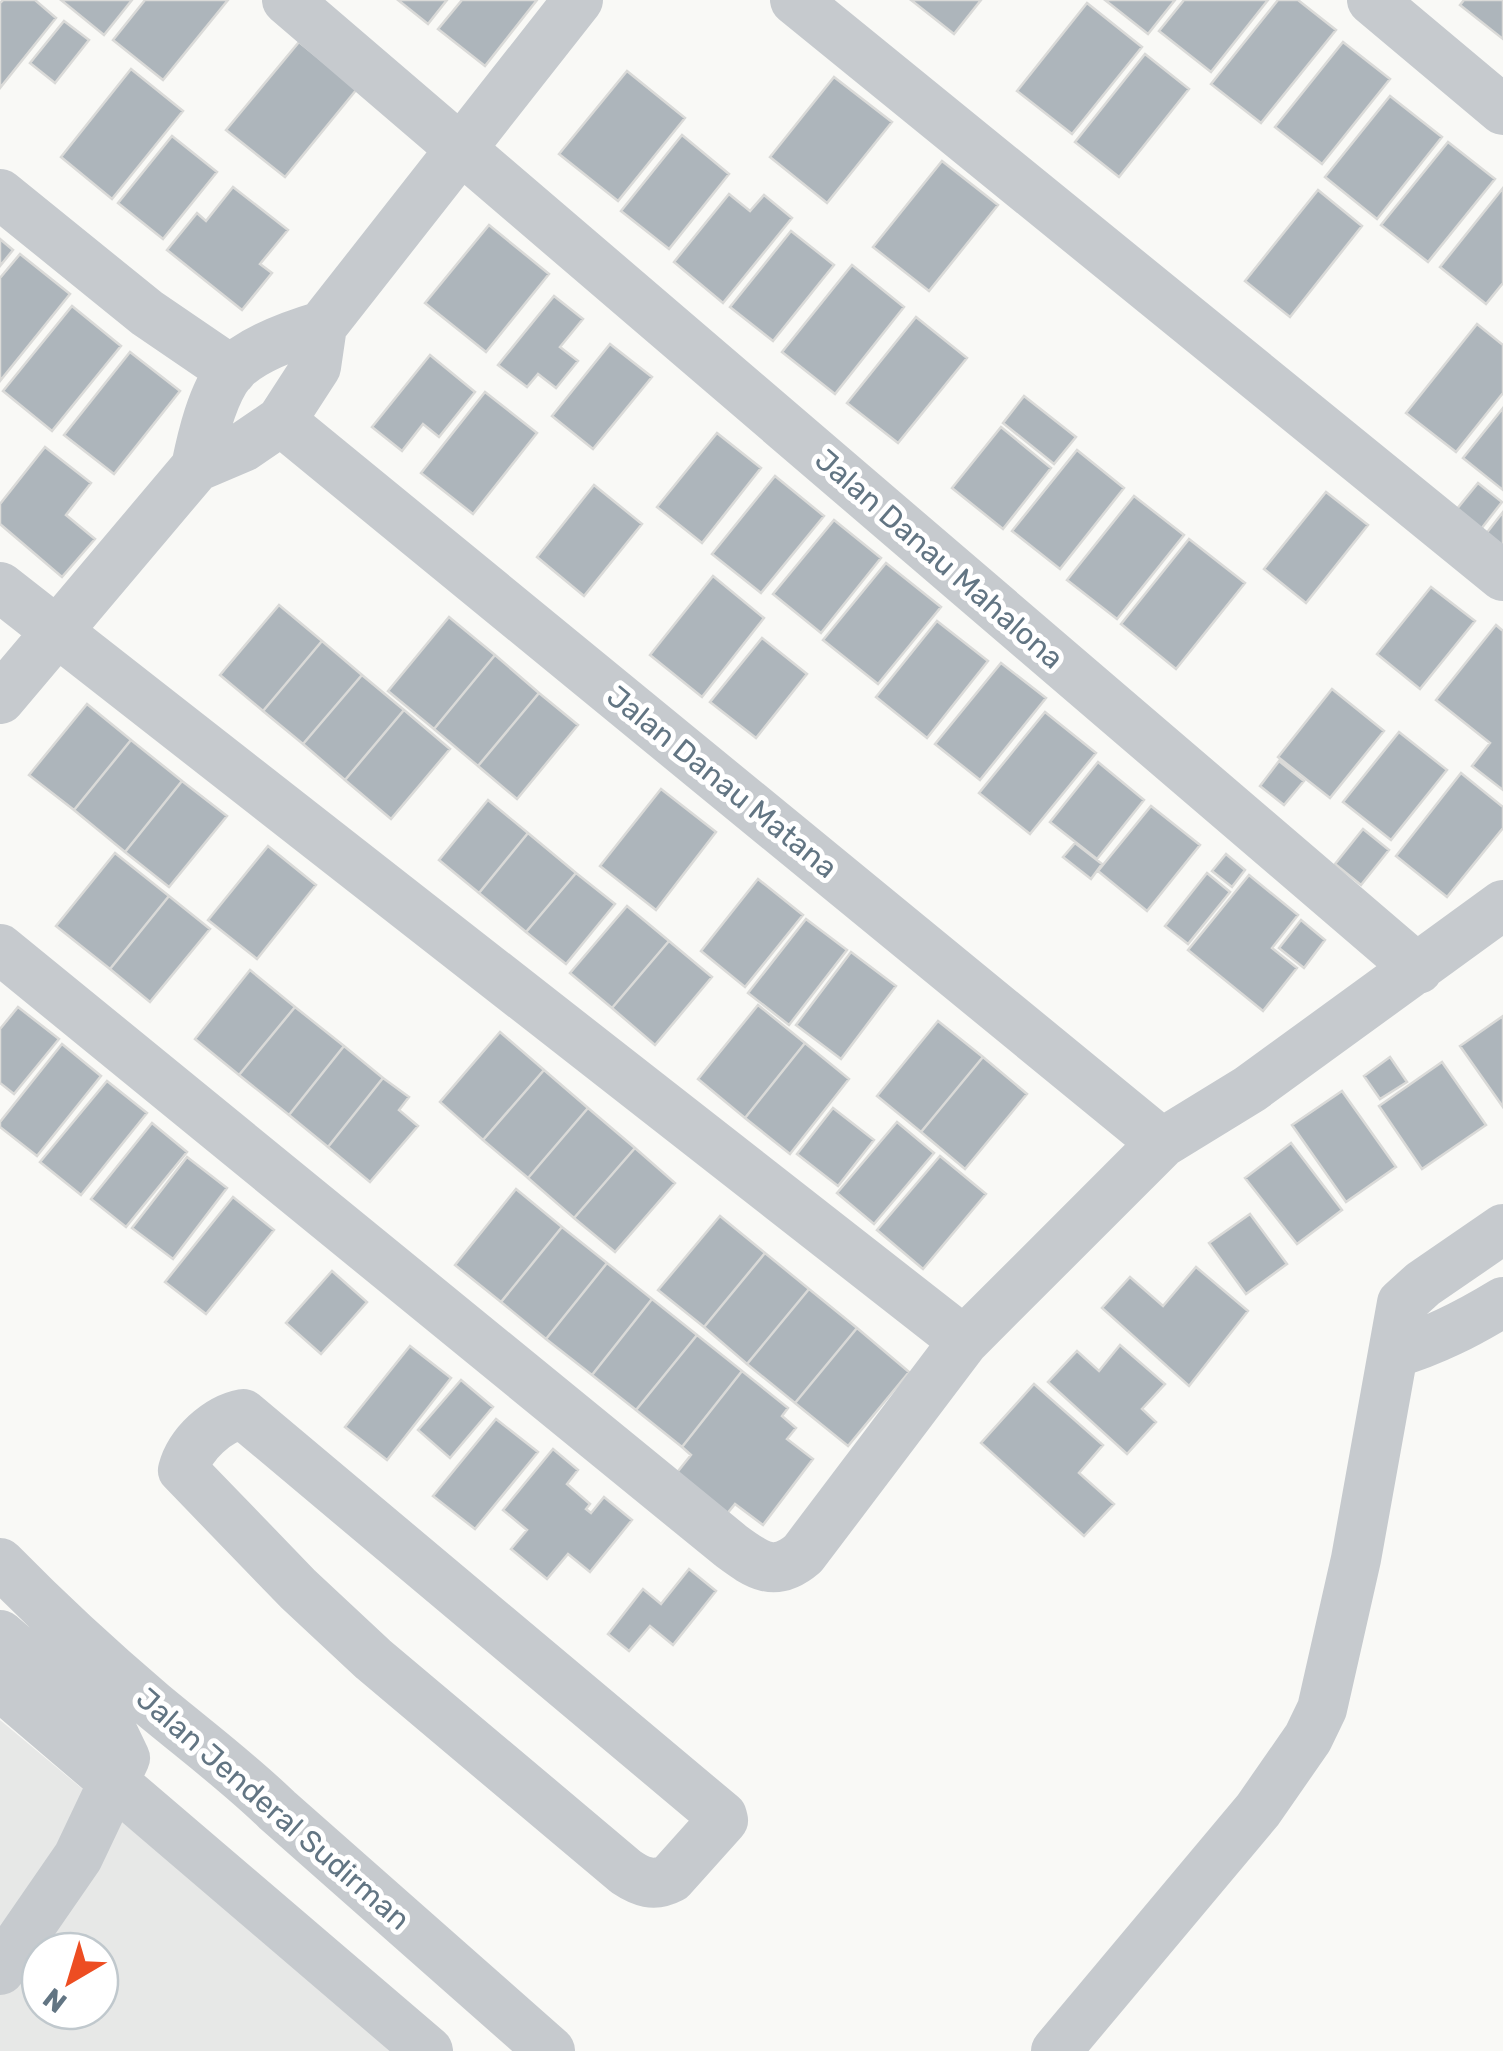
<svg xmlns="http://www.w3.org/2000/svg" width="1503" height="2051" viewBox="0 0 1503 2051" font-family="Rubik,sans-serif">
  <rect width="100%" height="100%" fill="#f9f9f6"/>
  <path fill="#e7e8e7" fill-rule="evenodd" d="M 0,1720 L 396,2051 L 0,2051 ZM 40,1951 L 100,1951 L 100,2011 L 40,2011 Z"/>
  <path fill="#adb5bb" stroke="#dadad8" stroke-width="2.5" d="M 3,0 L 35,0 L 56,18 L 0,88 L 0,3 Z
    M 61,0 L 132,0 L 104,35 Z
    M 145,0 L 228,0 L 163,80 L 113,40 Z
    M 398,0 L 447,0 L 428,24 Z
    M 462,0 L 537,0 L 485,66 L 438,29 Z
    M 911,0 L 981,0 L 954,34 Z
    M 1105,0 L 1175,0 L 1148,34 Z
    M 1184,0 L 1268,0 L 1211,72 L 1159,31 Z
    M 1278,0 L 1298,0 L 1336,30 L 1261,123 L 1211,84 Z
    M 1464,0 L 1503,0 L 1503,39 L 1460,5 Z
    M 1087,3 L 1142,47 L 1072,134 L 1017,91 Z
    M 64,21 L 89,40 L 55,83 L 30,63 Z
    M 299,42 L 357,89 L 285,177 L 226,130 Z
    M 1343,42 L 1390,79 L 1322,164 L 1275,127 Z
    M 1145,54 L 1189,89 L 1119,177 L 1075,142 Z
    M 131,69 L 183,111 L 112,199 L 61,157 Z
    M 627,71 L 685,118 L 618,201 L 559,154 Z
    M 834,77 L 892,122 L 827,203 L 770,157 Z
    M 1390,96 L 1442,137 L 1377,219 L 1325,177 Z
    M 682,135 L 729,174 L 669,249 L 621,211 Z
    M 172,136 L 217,172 L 163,239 L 118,203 Z
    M 1448,142 L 1495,179 L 1428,262 L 1381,225 Z
    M 942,161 L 998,205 L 929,291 L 873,247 Z
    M 233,187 L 288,230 L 260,264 L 272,273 L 242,310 L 167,250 L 197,213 L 206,221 Z
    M 1503,188 L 1503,283 L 1486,304 L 1440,267 Z
    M 1318,190 L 1362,226 L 1290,317 L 1245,281 Z
    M 729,194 L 750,211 L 764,195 L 792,218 L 723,303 L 674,262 Z
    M 489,225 L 549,274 L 486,352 L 425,303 Z
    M 791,231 L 834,265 L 773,341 L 730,307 Z
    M 0,239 L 13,250 L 0,266 Z
    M 20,254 L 70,294 L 0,381 L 0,278 Z
    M 852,265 L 904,307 L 835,394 L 782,352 Z
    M 554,296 L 583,319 L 560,347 L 578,361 L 556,388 L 538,374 L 527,387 L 498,365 Z
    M 72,306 L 121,346 L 52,431 L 3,391 Z
    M 916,317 L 967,358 L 898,443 L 847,403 Z
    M 1477,324 L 1503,345 L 1503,393 L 1456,452 L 1406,413 Z
    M 610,344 L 652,377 L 593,449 L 552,416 Z
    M 130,352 L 180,391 L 114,474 L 64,435 Z
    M 430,355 L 475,392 L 439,437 L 423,424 L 402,451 L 372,427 Z
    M 485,392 L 537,433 L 473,514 L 421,473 Z
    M 1024,396 L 1076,437 L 1054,464 L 1003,423 Z
    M 1503,408 L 1503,490 L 1463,458 Z
    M 1001,427 L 1051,468 L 1003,529 L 952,488 Z
    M 717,433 L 761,468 L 702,543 L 657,507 Z
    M 45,447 L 91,483 L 66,515 L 95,539 L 62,577 L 0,524 L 0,504 Z
    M 1077,450 L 1124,488 L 1060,569 L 1012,531 Z
    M 775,476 L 824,516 L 761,593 L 712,554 Z
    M 1478,483 L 1502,502 L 1481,529 L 1456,510 Z
    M 594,485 L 642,524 L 584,596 L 537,557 Z
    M 1326,492 L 1368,525 L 1306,603 L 1264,569 Z
    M 1134,496 L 1184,535 L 1117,619 L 1067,580 Z
    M 1503,512 L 1503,550 L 1485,535 Z
    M 834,520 L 881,558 L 821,633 L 773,594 Z
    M 1189,539 L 1245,583 L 1176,669 L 1121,624 Z
    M 886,563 L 941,607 L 878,684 L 823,640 Z
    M 713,576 L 764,618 L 702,697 L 650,655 Z
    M 1431,587 L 1475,621 L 1420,689 L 1377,654 Z
    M 279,605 L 322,641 L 263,711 L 220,675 Z
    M 449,617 L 495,655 L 434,729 L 388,691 Z
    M 937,621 L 988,661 L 927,738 L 876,697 Z
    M 1496,625 L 1503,631 L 1503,790 L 1472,766 L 1490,743 L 1436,700 Z
    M 762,638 L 807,674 L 756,738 L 710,702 Z
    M 322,641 L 362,675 L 303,744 L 263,711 Z
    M 495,655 L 539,693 L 478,766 L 434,729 Z
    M 1001,663 L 1046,698 L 980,780 L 935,744 Z
    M 362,675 L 404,710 L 345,780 L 303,744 Z
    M 1332,689 L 1384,731 L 1330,798 L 1278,757 Z
    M 539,693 L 578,725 L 517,799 L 478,766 Z
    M 87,704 L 131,740 L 74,810 L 29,775 Z
    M 404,710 L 450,749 L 391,819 L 345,780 Z
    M 1045,712 L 1096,753 L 1030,834 L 979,793 Z
    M 1399,732 L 1447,770 L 1391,840 L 1343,802 Z
    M 131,740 L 182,781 L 125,852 L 74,810 Z
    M 1279,761 L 1304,781 L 1284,805 L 1260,786 Z
    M 1098,762 L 1144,800 L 1097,859 L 1050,822 Z
    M 1461,773 L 1503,807 L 1503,828 L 1447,897 L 1396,856 Z
    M 182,781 L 227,816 L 169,887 L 125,852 Z
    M 661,789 L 716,832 L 656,910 L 600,866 Z
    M 488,800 L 528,833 L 479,893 L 439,860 Z
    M 1151,806 L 1200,845 L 1147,911 L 1098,871 Z
    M 1363,829 L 1389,850 L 1361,885 L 1335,864 Z
    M 528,833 L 576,873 L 526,932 L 479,893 Z
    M 1075,843 L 1102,864 L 1091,879 L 1063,857 Z
    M 268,846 L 316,885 L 257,959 L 208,920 Z
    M 115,853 L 169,896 L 110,969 L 56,926 Z
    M 1226,854 L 1245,870 L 1232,887 L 1212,871 Z
    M 576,873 L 615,904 L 566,964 L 526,932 Z
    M 1207,873 L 1230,892 L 1188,944 L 1165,926 Z
    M 1249,875 L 1298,915 L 1272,948 L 1297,968 L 1263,1011 L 1188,950 Z
    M 758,879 L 803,915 L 745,987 L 701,951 Z
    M 169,896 L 210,929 L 150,1002 L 110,969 Z
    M 627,906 L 669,941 L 612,1008 L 570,973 Z
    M 806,919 L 847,950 L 789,1025 L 748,993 Z
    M 1301,920 L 1325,940 L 1304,968 L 1279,948 Z
    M 669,941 L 712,977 L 655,1045 L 612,1008 Z
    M 851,952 L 896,986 L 841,1059 L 796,1025 Z
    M 250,970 L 295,1007 L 239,1075 L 195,1039 Z
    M 758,1005 L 805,1043 L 745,1118 L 698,1079 Z
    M 18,1007 L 59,1039 L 14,1094 L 0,1083 L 0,1029 Z
    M 295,1007 L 344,1046 L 289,1115 L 239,1075 Z
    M 1503,1016 L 1503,1107 L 1460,1046 Z
    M 938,1021 L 983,1057 L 921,1132 L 877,1096 Z
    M 500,1032 L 544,1070 L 483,1140 L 440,1102 Z
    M 805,1043 L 849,1079 L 790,1154 L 745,1118 Z
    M 62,1044 L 101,1076 L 37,1156 L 0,1127 L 0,1122 Z
    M 344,1046 L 383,1078 L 328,1147 L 289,1115 Z
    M 983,1057 L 1027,1094 L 965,1169 L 921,1132 Z
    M 1390,1057 L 1407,1082 L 1380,1099 L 1364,1076 Z
    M 1442,1062 L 1486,1125 L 1422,1169 L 1379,1106 Z
    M 544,1070 L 588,1108 L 528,1178 L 483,1140 Z
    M 383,1078 L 409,1097 L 399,1110 L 418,1126 L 370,1182 L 328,1147 Z
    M 107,1081 L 147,1113 L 81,1195 L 40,1162 Z
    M 1342,1091 L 1396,1167 L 1346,1202 L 1292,1125 Z
    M 588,1108 L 635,1148 L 574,1218 L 528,1178 Z
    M 833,1108 L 874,1140 L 838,1186 L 797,1154 Z
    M 897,1122 L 934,1153 L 874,1224 L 837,1193 Z
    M 152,1123 L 187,1152 L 126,1227 L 91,1199 Z
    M 1291,1143 L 1342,1210 L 1297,1244 L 1245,1178 Z
    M 635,1148 L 675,1183 L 615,1252 L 574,1218 Z
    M 940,1156 L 986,1194 L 923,1269 L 877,1230 Z
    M 187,1157 L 227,1188 L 173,1259 L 132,1228 Z
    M 516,1189 L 562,1227 L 501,1302 L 455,1265 Z
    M 233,1197 L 274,1230 L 206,1314 L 165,1282 Z
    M 1250,1214 L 1287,1264 L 1246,1294 L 1209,1243 Z
    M 720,1216 L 765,1253 L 704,1327 L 658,1290 Z
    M 562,1227 L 607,1263 L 546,1339 L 501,1302 Z
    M 765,1253 L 809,1289 L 747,1364 L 704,1327 Z
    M 607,1263 L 652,1299 L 592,1375 L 546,1339 Z
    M 1196,1267 L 1248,1311 L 1189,1386 L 1102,1308 L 1130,1277 L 1163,1306 Z
    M 332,1271 L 367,1302 L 321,1354 L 286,1323 Z
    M 809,1289 L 857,1328 L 795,1403 L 747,1364 Z
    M 652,1299 L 697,1335 L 636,1410 L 592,1375 Z
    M 857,1328 L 909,1372 L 848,1446 L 795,1403 Z
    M 697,1335 L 742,1371 L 682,1447 L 636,1410 Z
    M 1120,1345 L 1165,1384 L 1142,1409 L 1156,1422 L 1127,1454 L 1048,1382 L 1077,1351 L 1099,1371 Z
    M 410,1346 L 451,1378 L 387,1460 L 345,1427 Z
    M 742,1371 L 788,1408 L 782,1416 L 796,1428 L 787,1439 L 813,1459 L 763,1525 L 735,1504 L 726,1515 L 675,1475 L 691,1455 L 682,1447 Z
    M 461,1380 L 493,1407 L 450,1458 L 418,1430 Z
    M 1034,1384 L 1103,1445 L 1079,1473 L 1114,1504 L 1084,1536 L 981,1443 Z
    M 496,1419 L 538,1452 L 475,1529 L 433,1496 Z
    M 553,1449 L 578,1470 L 567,1484 L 590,1504 L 586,1509 L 591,1513 L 604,1497 L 632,1520 L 590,1572 L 568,1554 L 547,1579 L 511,1549 L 527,1530 L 503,1510 Z
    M 689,1569 L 716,1591 L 673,1645 L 650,1626 L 629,1651 L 608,1634 L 643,1589 L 661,1604 Z"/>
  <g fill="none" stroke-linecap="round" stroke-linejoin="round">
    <path stroke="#c6cace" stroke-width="50" d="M 287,0 L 1418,969
      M 795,0 L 1503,576
      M 1372,0 L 1503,110
      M 0,194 L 147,313 L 232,371
      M 281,421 L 1162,1143
      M 196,467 L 243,447 L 281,421 L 316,367 L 322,326 L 578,0
      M 0,587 L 964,1341
      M 0,699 L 196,467 C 202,438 212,394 231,371 C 251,349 295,334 322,326
      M 0,949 L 731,1546 C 758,1566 775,1578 803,1554 L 964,1341 L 1162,1143 L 1250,1089 L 1503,905
      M 1394,1353 C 1434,1341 1467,1324 1503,1302
      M 243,1414 L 722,1816 L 723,1820 L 671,1878 C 654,1887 641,1882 626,1872 L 373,1659 L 298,1589 L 183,1470 C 190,1444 217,1419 243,1414 Z
      M 0,1563 C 49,1613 100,1660 153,1705 C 195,1740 238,1772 277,1810 L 550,2051
      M 0,1635 L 113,1733 L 125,1758 L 78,1857 L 0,1970
      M 0,1685 L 428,2051
      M 1056,2051 L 1258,1810 L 1308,1738 L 1322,1709 L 1356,1559 L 1402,1303 L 1423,1284 L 1503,1229"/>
  </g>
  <g text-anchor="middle" stroke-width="10" stroke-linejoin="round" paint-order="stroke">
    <g font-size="30" fill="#627583" stroke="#fff">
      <text transform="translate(939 559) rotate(41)" y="10">Jalan Danau Mahalona</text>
      <text transform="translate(722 782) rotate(39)" y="10">Jalan Danau Matana</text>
      <text transform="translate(273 1809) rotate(41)" y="10">Jalan Jenderal Sudirman</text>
    </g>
  </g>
  <g transform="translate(70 1981) rotate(218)"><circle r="48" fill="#ffffff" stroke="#c0c8cd" stroke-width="2.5"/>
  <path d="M0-8L18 38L0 25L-18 38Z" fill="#ed4d22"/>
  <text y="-15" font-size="28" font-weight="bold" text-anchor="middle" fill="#627583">N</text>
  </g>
</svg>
